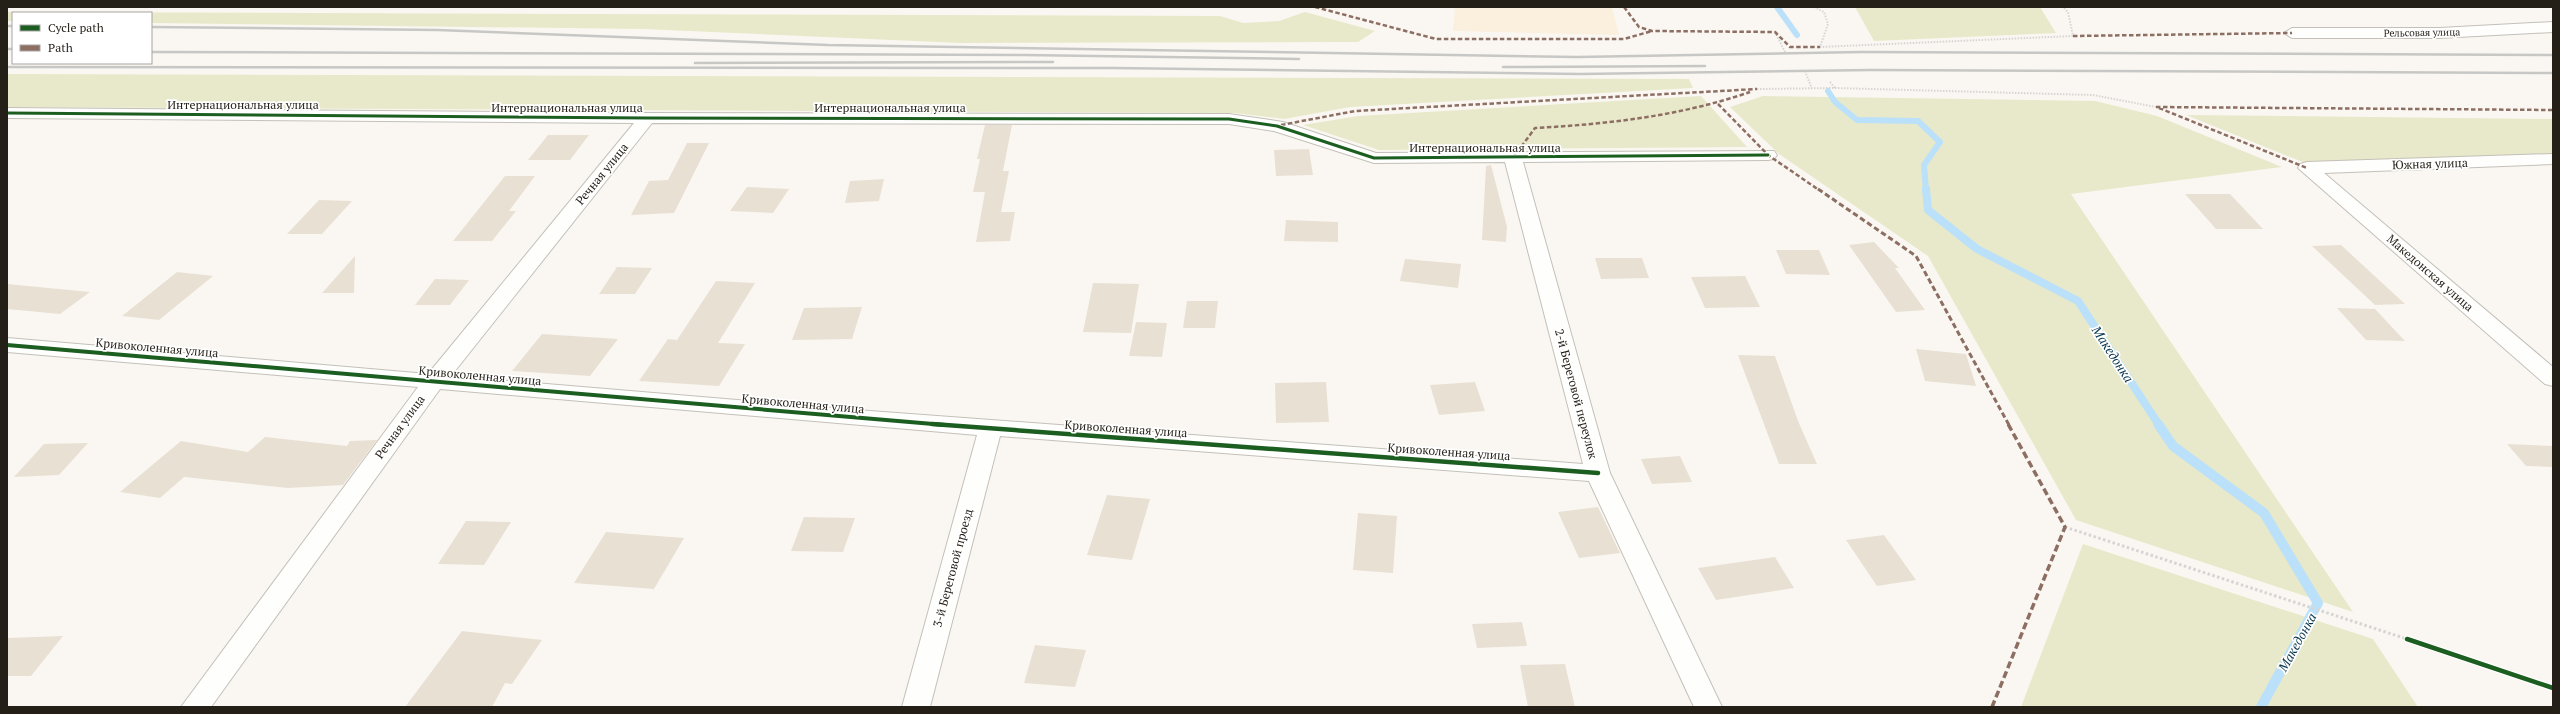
<svg xmlns="http://www.w3.org/2000/svg" width="2560" height="714" viewBox="0 0 2560 714" font-family="'PT Serif',serif">
  <rect width="100%" height="100%" fill="#faf7f2"/>
  <path fill="#fbefdd" d="M 1455,7 L 1612,7 L 1619,35 L 1453,31 Z"/>
  <path fill="#e8e9ca" d="M 1855,7 L 2040,7 L 2056,33 L 1874,41 Z
    M 7,12 L 1220,16 L 1243,23 L 1279,21 L 1305,12 L 1375,31 L 1358,42 L 960,43 L 643,29 L 151,23 L 151,13 L 13,13 L 13,21 L 7,21 Z
    M 7,74 L 1689,79 L 1693,88 L 1350,107 L 1284,119 L 1235,113 L 7,107 Z
    M 1701,96 L 1747,147 L 1379,150 L 1303,125 L 1358,116 Z
    M 1763,96 L 2095,101 L 2157,116 L 2282,167 L 2071,194 L 2353,612 L 2076,520 L 1928,256 L 1779,154 L 1730,107 Z
    M 2186,115 L 2553,119 L 2553,155 L 2305,163 Z
    M 2083,544 L 2373,639 L 2418,707 L 2021,707 Z"/>
  <g fill="none" stroke-linecap="round" stroke-linejoin="round">
    <path stroke="#bae0fa" stroke-width="6" d="M 1777,7 L 1797,35
      M 1828,91 L 1835,102 L 1857,120 L 1918,121 L 1940,142 L 1924,165 L 1926,190"/>
    <path stroke="#bae0fa" stroke-width="8" d="M 1926,189 L 1928,210 L 1977,249 L 2078,301 L 2159,425"/>
    <path stroke="#bae0fa" stroke-width="10" d="M 2158,424 L 2173,446 L 2264,513 L 2318,603 L 2261,707"/>
  </g>
  <path fill="#e8e0d3" d="M 985,125 L 1012,125 L 1003,171 L 1009,171 L 1001,212 L 1015,212 L 1010,241 L 976,242 L 985,192 L 973,192 L 980,159 L 977,159 Z
    M 548,135 L 589,135 L 570,160 L 528,160 Z
    M 687,143 L 709,143 L 674,213 L 631,215 L 649,181 L 668,180 Z
    M 1309,149 L 1313,175 L 1276,176 L 1274,150 Z
    M 1491,165 L 1507,227 L 1506,242 L 1482,240 L 1486,166 Z
    M 505,176 L 535,176 L 509,211 L 516,211 L 492,241 L 453,241 Z
    M 884,179 L 879,201 L 845,203 L 850,181 Z
    M 747,187 L 789,189 L 773,213 L 730,211 Z
    M 2185,194 L 2230,194 L 2263,229 L 2216,229 Z
    M 319,200 L 352,201 L 322,234 L 287,234 Z
    M 1286,220 L 1338,222 L 1338,242 L 1284,241 Z
    M 1874,242 L 1899,268 L 1895,268 L 1925,310 L 1896,312 L 1849,245 Z
    M 2341,245 L 2405,304 L 2375,305 L 2312,246 Z
    M 1776,250 L 1819,250 L 1830,275 L 1786,274 Z
    M 355,256 L 354,293 L 322,293 Z
    M 1595,258 L 1642,258 L 1649,278 L 1601,279 Z
    M 1405,259 L 1461,264 L 1458,288 L 1400,281 Z
    M 617,267 L 652,268 L 635,294 L 599,294 Z
    M 177,272 L 213,276 L 159,320 L 122,316 Z
    M 1745,276 L 1760,307 L 1705,308 L 1691,277 Z
    M 435,279 L 469,280 L 450,305 L 415,305 Z
    M 716,281 L 755,283 L 718,343 L 745,344 L 719,386 L 639,381 L 668,339 L 677,340 Z
    M 1093,283 L 1139,284 L 1131,333 L 1083,332 Z
    M 7,284 L 90,292 L 60,314 L 7,309 Z
    M 1187,301 L 1218,301 L 1215,328 L 1183,328 Z
    M 862,307 L 852,339 L 792,340 L 804,308 Z
    M 2337,308 L 2375,309 L 2405,341 L 2366,340 Z
    M 1136,322 L 1167,323 L 1162,357 L 1129,356 Z
    M 542,334 L 618,339 L 590,376 L 512,371 Z
    M 1916,349 L 1966,354 L 1976,386 L 1925,381 Z
    M 1738,355 L 1775,356 L 1798,421 L 1817,464 L 1779,464 Z
    M 1326,382 L 1329,422 L 1276,423 L 1275,383 Z
    M 1475,382 L 1485,411 L 1439,415 L 1430,385 Z
    M 265,437 L 347,446 L 350,441 L 377,440 L 343,485 L 288,488 L 184,477 L 160,498 L 120,492 L 181,441 L 248,452 Z
    M 88,443 L 59,475 L 14,477 L 44,444 Z
    M 2507,444 L 2553,446 L 2553,467 L 2526,466 Z
    M 1680,456 L 1692,482 L 1652,484 L 1641,459 Z
    M 1107,495 L 1150,499 L 1132,560 L 1087,555 Z
    M 1598,507 L 1620,553 L 1579,558 L 1558,512 Z
    M 1358,513 L 1397,516 L 1393,573 L 1353,570 Z
    M 804,517 L 855,518 L 843,552 L 791,551 Z
    M 466,521 L 511,522 L 484,565 L 438,564 Z
    M 606,532 L 684,538 L 654,589 L 574,583 Z
    M 1884,535 L 1916,580 L 1877,586 L 1846,540 Z
    M 1775,557 L 1794,588 L 1716,600 L 1698,568 Z
    M 1522,622 L 1527,646 L 1477,648 L 1472,624 Z
    M 462,631 L 542,640 L 512,684 L 505,683 L 492,707 L 405,707 Z
    M 63,636 L 31,676 L 7,676 L 7,638 Z
    M 1035,645 L 1086,650 L 1075,687 L 1024,683 Z
    M 1565,664 L 1575,707 L 1528,707 L 1520,665 Z"/>
  <g fill="none" stroke-linecap="round" stroke-linejoin="round">
    <defs>
      <path id="street" d="M 2553,22 L 2553,32 L 2439,38 L 2292,38 L 2284,33 L 2292,28 L 2439,28 Z
        M 7,108 L 647,113 L 1229,114 L 1283,122 L 1376,153 L 1774,151 L 1777,155 L 1774,159 L 1768,160 L 1523,162 L 1610,473 L 1722,707 L 1694,707 L 1589,481 L 1000,436 L 930,707 L 902,707 L 977,435 L 440,389 L 211,707 L 181,707 L 418,387 L 7,352 L 7,338 L 428,374 L 634,123 L 7,118 ZM 652,123 L 1229,124 L 1274,131 L 1374,163 L 1505,162 L 1583,464 L 870,411 L 451,376 Z
        M 2553,154 L 2553,164 L 2324,173 L 2553,367 L 2553,386 L 2545,384 L 2298,168 L 2300,164 L 2307,162 Z"/>
    </defs>
    <use href="#street" stroke="#c4c0b9" stroke-width="2"/>
    <path stroke="#d6d5d3" stroke-width="2" stroke-dasharray="1.5 1.5" stroke-linecap="butt" d="M 1814,7 L 1824,12 L 1828,24 L 1820,47 L 2073,36 L 2068,12 L 2063,7
      M 1775,32 L 1786,54
      M 1805,71 L 1812,89
      M 1830,82 L 1835,88
      M 1757,89 L 1835,88 L 2093,95 L 2156,107"/>
    <path stroke="#d6d5d3" stroke-width="3" stroke-dasharray="2.5 2.5" stroke-linecap="butt" d="M 2065,527 L 2407,639"/>
    <use href="#street" fill="#fefefd" fill-rule="evenodd"/>
    <path stroke="#c7c7c5" stroke-width="2.5" d="M 7,26 L 13,26
      M 151,27 L 438,30 L 828,45 L 1577,57 L 1861,52 L 2553,55
      M 7,49 L 13,49
      M 151,52 L 1024,55 L 1299,59
      M 695,63 L 1053,62
      M 7,67 L 1113,68 L 1580,74 L 1871,70 L 2553,73
      M 1503,67 L 1705,66"/>
    <path stroke="#8d6e63" stroke-width="2.5" stroke-dasharray="4.5 2.5" stroke-linecap="butt" d="M 1315,7 L 1436,39 L 1624,39 L 1652,31
      M 1624,7 L 1639,27 L 1652,31 L 1775,32 L 1790,47 L 1820,47
      M 2073,36 L 2292,33
      M 1718,104 L 1768,155 L 1819,190
      M 2156,107 L 2553,110
      M 2159,108 L 2307,168
      M 1281,125 L 1355,111 L 1757,89
      M 1513,158 L 1535,128 C 1609,124 1680,116 1750,92"/>
    <path stroke="#8d6e63" stroke-width="3" stroke-dasharray="5.5 3" stroke-linecap="butt" d="M 1818,189 L 1916,256 L 2009,425"/>
    <path stroke="#8d6e63" stroke-width="3.5" stroke-dasharray="7 3.5" stroke-linecap="butt" d="M 1992,707 L 2065,527 L 2008,424"/>
    <defs>
      <path id="cycleway-far2" d="M 7,113 L 647,118 L 1229,119 L 1277,126 L 1374,158 L 1768,155"/>
      <path id="cycleway-far1" d="M 7,345 L 945,425"/>
      <path id="cycleway" d="M 932,424 L 1598,473
        M 2407,639 L 2553,688"/>
    </defs>
    <use href="#cycleway-far2" stroke="#fff" stroke-width="5"/>
    <use href="#cycleway-far1" stroke="#fff" stroke-width="6"/>
    <use href="#cycleway" stroke="#fff" stroke-width="7"/>
    <use href="#cycleway-far2" stroke="#1b5e20" stroke-width="3"/>
    <use href="#cycleway-far1" stroke="#1b5e20" stroke-width="4"/>
    <use href="#cycleway" stroke="#1b5e20" stroke-width="4.5"/>
  </g>
  <g text-anchor="middle" stroke-width="3.5" stroke-linejoin="round" paint-order="stroke">
    <g font-size="10" fill="#241f17" stroke="#fff">
      <text transform="translate(2422 32) rotate(-1)" y="4">Рельсовая улица</text>
    </g>
    <g font-size="12" fill="#241f17" stroke="#fff">
      <text x="243" y="109">Интернациональная улица</text>
      <text x="567" y="112">Интернациональная улица</text>
      <text x="890" y="112">Интернациональная улица</text>
      <text x="1485" y="152">Интернациональная улица</text>
      <text transform="translate(2430 164) rotate(-2)" y="4">Южная улица</text>
      <text transform="translate(602 174) rotate(-51)" y="4">Речная улица</text>
      <text transform="translate(2430 273) rotate(41)" y="4">Македонская улица</text>
      <text transform="translate(157 348) rotate(5)" y="4">Кривоколенная улица</text>
      <text transform="translate(480 376) rotate(5)" y="4">Кривоколенная улица</text>
      <text transform="translate(1576 394) rotate(75)" y="4">2-й Береговой переулок</text>
      <text transform="translate(803 404) rotate(5)" y="4">Кривоколенная улица</text>
      <text transform="translate(400 427) rotate(-54)" y="4">Речная улица</text>
      <text transform="translate(1126 429) rotate(4)" y="4">Кривоколенная улица</text>
      <text transform="translate(1449 452) rotate(4)" y="4">Кривоколенная улица</text>
      <text transform="translate(953 568) rotate(-75)" y="4">3-й Береговой проезд</text>
    </g>
    <g font-size="13" font-style="italic" fill="#08364f" stroke="#fff">
      <text transform="translate(2113 354) rotate(57)" y="5">Македонка</text>
      <text transform="translate(2297 642) rotate(-61)" y="5">Македонка</text>
    </g>
  </g>
  <rect width="2560" height="714" fill="none" stroke="#241f17" stroke-width="16"/>
  <rect x="12" y="12" width="140" height="52" fill="#ffffff" stroke="#a7a5a2"/>
  <rect x="20" y="25" width="20" height="6" fill="#1b5e20" stroke="#a7a5a2"/>
  <text x="48" y="32" font-size="12" fill="#241f17">Cycle path</text>
  <rect x="20" y="45" width="20" height="6" fill="#8d6e63" stroke="#a7a5a2"/>
  <text x="48" y="52" font-size="12" fill="#241f17">Path</text>
</svg>
